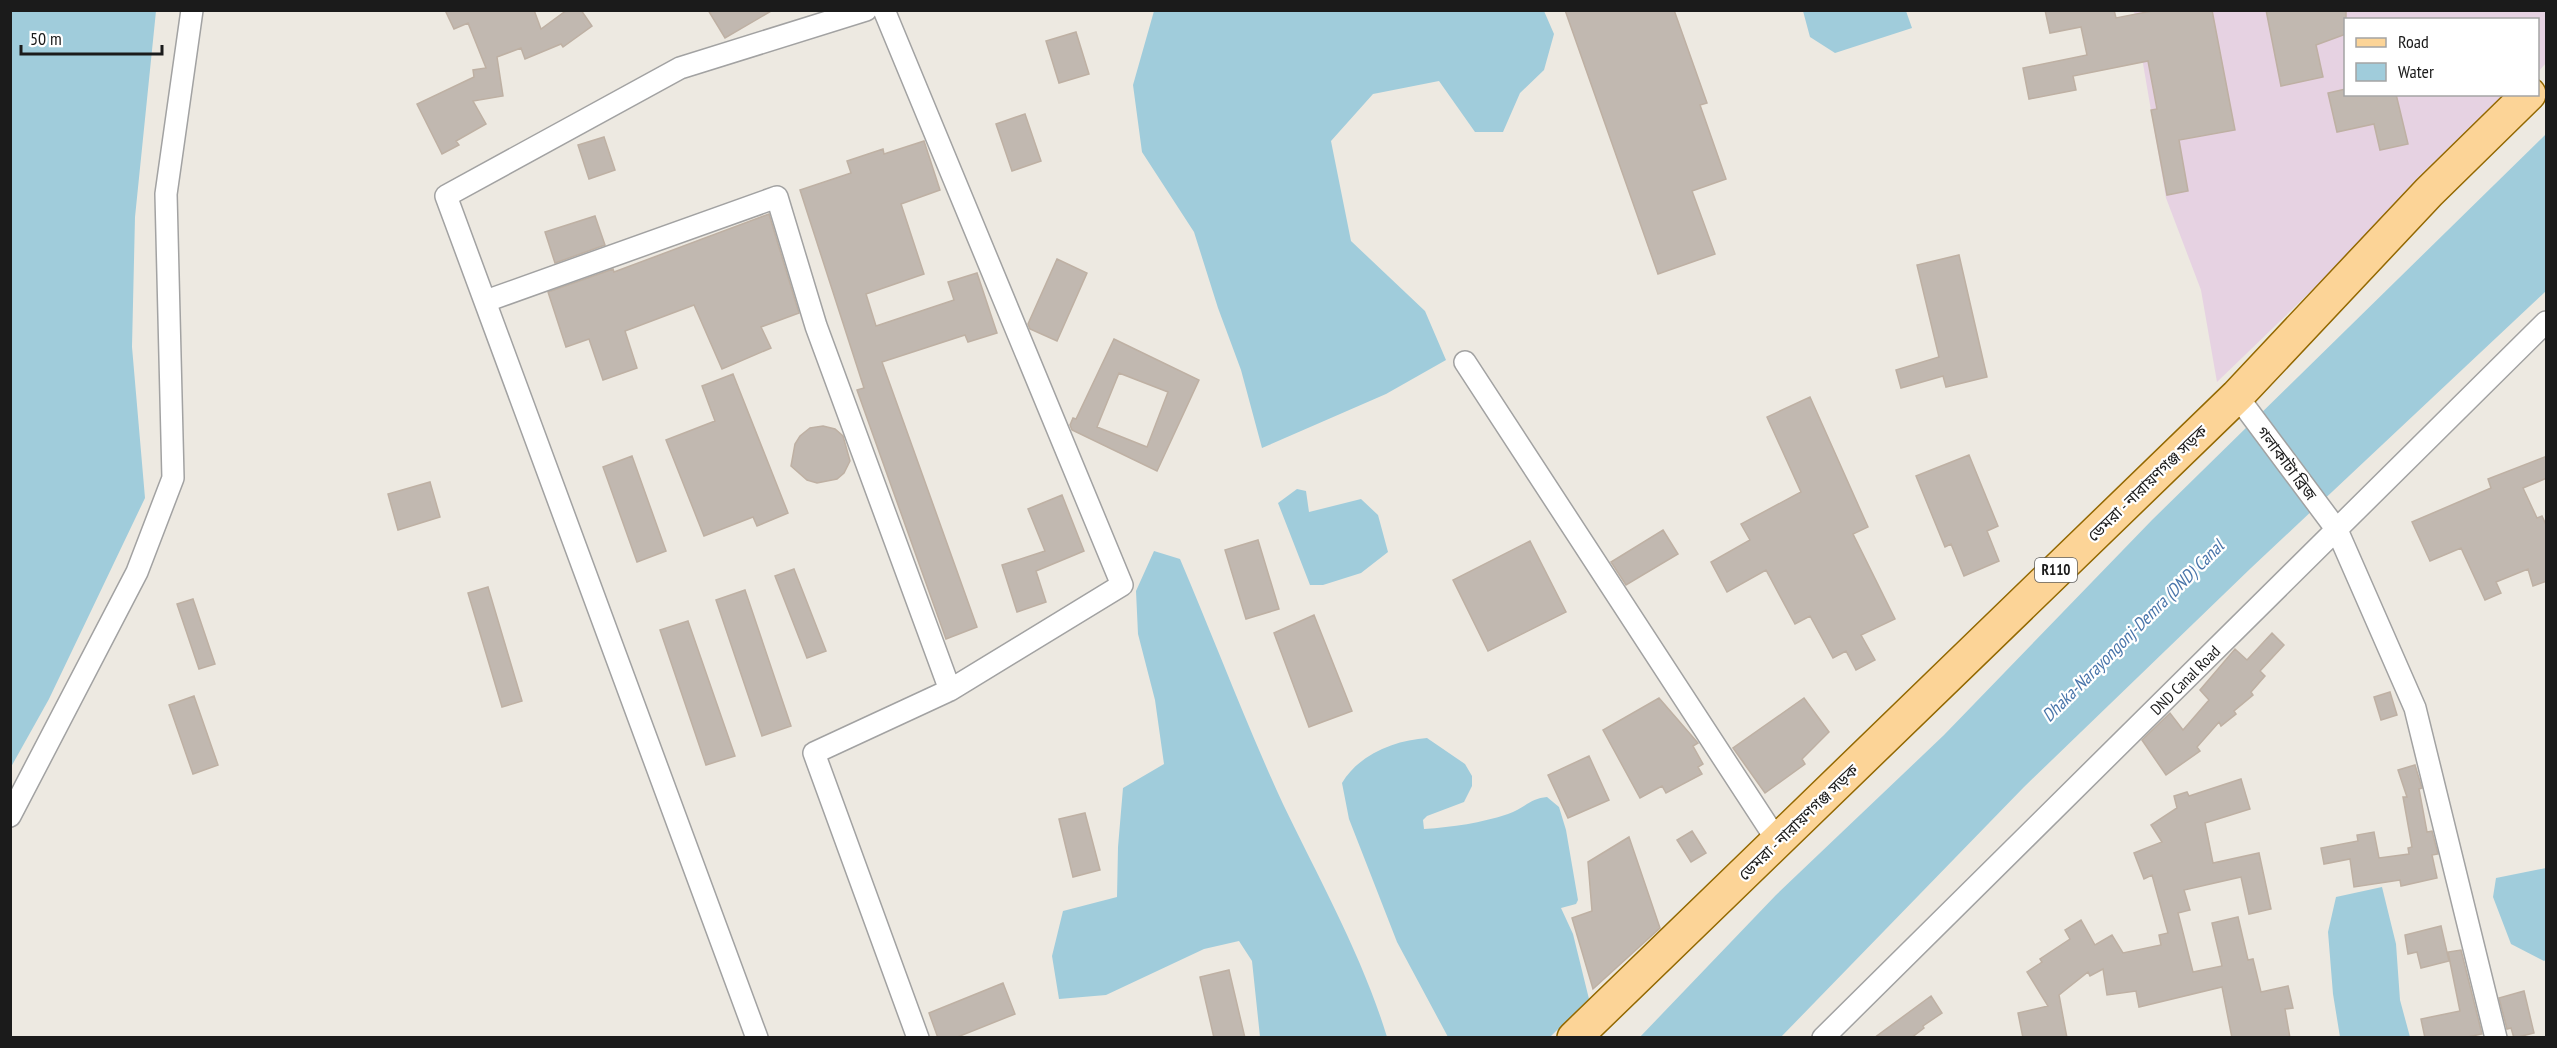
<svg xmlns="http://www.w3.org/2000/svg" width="2557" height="1048" viewBox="0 0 2557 1048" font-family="'PT Sans Narrow','Noto Sans Bengali',sans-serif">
  <rect width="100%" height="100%" fill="#ede9e1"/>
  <path fill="#e6d2e2" d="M 2134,11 L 2546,11 L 2546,63 L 2538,72 L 2538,20 L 2346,20 L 2346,94 L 2514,95 L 2217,382 L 2201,290 L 2166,198 Z"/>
  <path fill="#a0ccdb" d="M 11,10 L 156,11 L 135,217 L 132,347 L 145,498 L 49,699 L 11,767 Z
    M 1154,11 L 1544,11 L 1554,34 L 1544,70 L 1520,93 L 1503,132 L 1475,132 L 1439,81 L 1373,94 L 1331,141 L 1351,241 L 1425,311 L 1446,360 L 1386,394 L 1262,448 L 1241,370 L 1218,308 L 1194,232 L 1142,152 L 1133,85 Z
    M 1803,11 L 1906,11 L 1912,28 L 1835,53 L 1810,37 Z
    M 2546,134 L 2546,291 L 2251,568 L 2024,787 L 1781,1037 L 1639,1038 L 1776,895 L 1944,735 L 2152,520 Z
    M 1297,489 L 1306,491 L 1309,512 L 1361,499 L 1378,515 L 1388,552 L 1361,573 L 1323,585 L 1310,585 L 1278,503 Z
    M 1154,551 L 1180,559 C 1215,641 1246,724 1283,804 C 1320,881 1362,955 1387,1037 L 1260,1037 L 1252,961 L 1239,941 L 1204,949 L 1106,995 L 1059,999 L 1052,956 L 1063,911 L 1117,897 L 1118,847 L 1123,788 L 1164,764 L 1155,700 L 1138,634 L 1136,591 Z
    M 1427,738 L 1465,764 L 1472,776 L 1472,786 L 1464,802 L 1427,816 L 1423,820 L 1424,829 C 1453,827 1481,823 1508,814 C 1523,809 1531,798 1547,797 L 1559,807 L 1566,830 L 1578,900 L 1576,904 L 1561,908 L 1573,934 L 1589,999 L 1550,1037 L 1448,1037 L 1397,942 L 1349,819 L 1342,783 C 1359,754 1396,740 1427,738 Z
    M 2546,868 L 2546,960 L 2544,961 L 2511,944 L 2493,897 L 2496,878 Z
    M 2382,887 L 2396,944 L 2400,1000 L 2410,1037 L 2340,1037 L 2333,994 L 2328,932 L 2336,897 Z"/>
  <path fill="#c1b8b0" stroke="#beb0a3" stroke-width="1.5" fill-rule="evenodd" d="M 445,10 L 534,10 L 541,29 L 567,10 L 581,10 L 592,26 L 563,47 L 561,44 L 525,59 L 521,48 L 497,57 L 503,96 L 473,101 L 486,124 L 456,141 L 459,145 L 442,154 L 417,104 L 474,77 L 473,70 L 486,68 L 468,23 L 454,29 Z
    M 708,10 L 773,10 L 725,38 Z
    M 1565,10 L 1674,10 L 1707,103 L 1700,105 L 1726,179 L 1692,191 L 1715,254 L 1658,274 Z
    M 2045,10 L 2114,10 L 2116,18 L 2157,10 L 2212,10 L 2235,130 L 2179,140 L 2188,191 L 2167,195 L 2151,110 L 2157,109 L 2148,61 L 2073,76 L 2076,90 L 2029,99 L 2023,68 L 2087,55 L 2081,27 L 2050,33 Z
    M 2266,10 L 2346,10 L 2346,34 L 2316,45 L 2323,77 L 2281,86 Z
    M 1076,32 L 1089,74 L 1059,83 L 1046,41 Z
    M 2346,89 L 2346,94 L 2396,94 L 2408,144 L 2380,150 L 2374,124 L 2337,132 L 2328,93 Z
    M 1025,114 L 1041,161 L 1012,171 L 996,124 Z
    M 604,137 L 615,170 L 589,179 L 578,145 Z
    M 924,141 L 940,190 L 901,204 L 924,274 L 866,294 L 876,326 L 954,300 L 948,282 L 977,273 L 997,333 L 968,342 L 965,335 L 882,362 L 977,627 L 946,639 L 857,390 L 864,388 L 800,190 L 851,173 L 847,161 L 883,149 L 884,154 Z
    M 769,214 L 799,313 L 761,327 L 771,348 L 722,369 L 694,305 L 625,331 L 637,368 L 603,380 L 589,339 L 566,347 L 548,292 L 613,269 L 614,272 Z
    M 595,216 L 605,245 L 555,263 L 545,232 Z
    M 1959,255 L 1987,377 L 1946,387 L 1943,376 L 1901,388 L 1896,370 L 1939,357 L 1917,265 Z
    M 1057,259 L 1087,273 L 1057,341 L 1030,329 L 1028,324 Z
    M 1114,339 L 1199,380 L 1157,471 L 1072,430 L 1070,425 L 1073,418 L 1076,419 ZM 1119,373 L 1168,392 L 1147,447 L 1097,427 Z
    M 733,374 L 788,513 L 757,526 L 753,517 L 704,536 L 666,440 L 715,421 L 702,386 Z
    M 1810,397 L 1868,527 L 1853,534 L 1895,619 L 1861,635 L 1875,660 L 1856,670 L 1846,651 L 1833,658 L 1810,616 L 1795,624 L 1766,570 L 1727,592 L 1711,562 L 1750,540 L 1741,524 L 1801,492 L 1767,417 Z
    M 823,426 L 835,429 L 843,436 L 850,461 L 844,473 L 837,479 L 817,483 L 807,480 L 791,466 L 795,444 L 800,436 L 810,428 Z
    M 1969,455 L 1998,526 L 1987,531 L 1999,561 L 1964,576 L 1951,544 L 1945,547 L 1916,476 Z
    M 632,456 L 666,551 L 637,562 L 603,467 Z
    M 2547,456 L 2547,478 L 2523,488 L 2537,518 L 2542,516 L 2547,527 L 2547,581 L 2533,586 L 2528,569 L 2496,582 L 2501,593 L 2485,600 L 2461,548 L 2430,561 L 2412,522 L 2491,488 L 2488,479 Z
    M 430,482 L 440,517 L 398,530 L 388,494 Z
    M 1062,495 L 1084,551 L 1036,571 L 1046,602 L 1017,612 L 1002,565 L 1045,551 L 1028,509 Z
    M 1663,530 L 1678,554 L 1626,585 L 1611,562 Z
    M 1258,540 L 1279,609 L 1246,619 L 1225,550 Z
    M 1530,541 L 1566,612 L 1488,651 L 1453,580 Z
    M 794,569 L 826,651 L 807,658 L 775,576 Z
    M 488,587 L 522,701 L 502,707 L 468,593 Z
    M 745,590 L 791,726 L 762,736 L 716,600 Z
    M 193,599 L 215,664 L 199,669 L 177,604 Z
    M 1314,615 L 1352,711 L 1309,727 L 1274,633 Z
    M 688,621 L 735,756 L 706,765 L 660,630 Z
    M 2272,633 L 2284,645 L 2260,671 L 2265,676 L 2251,692 L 2253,695 L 2234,711 L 2236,714 L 2221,726 L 2219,722 L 2197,747 L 2200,751 L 2166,775 L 2142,740 L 2170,713 L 2183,730 L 2209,700 L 2200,690 L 2235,649 L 2247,660 Z
    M 2390,692 L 2397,715 L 2381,720 L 2374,697 Z
    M 194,696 L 218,765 L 193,774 L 169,705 Z
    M 1659,698 L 1698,743 L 1693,746 L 1703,764 L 1698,767 L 1702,774 L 1666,793 L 1662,786 L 1640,798 L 1603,730 Z
    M 1804,698 L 1829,732 L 1802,759 L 1805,764 L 1765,793 L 1733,748 Z
    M 1589,756 L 1609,800 L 1568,818 L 1548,775 Z
    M 2415,765 L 2422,788 L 2419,789 L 2427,832 L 2432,831 L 2438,854 L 2432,855 L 2437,878 L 2401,886 L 2400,880 L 2354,887 L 2350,859 L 2324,864 L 2321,848 L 2358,841 L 2357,835 L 2374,832 L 2379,858 L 2409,854 L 2408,848 L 2412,847 L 2403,797 L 2407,797 L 2398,770 Z
    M 2241,779 L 2250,809 L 2205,823 L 2213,863 L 2259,853 L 2271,909 L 2249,914 L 2241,877 L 2184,890 L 2190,910 L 2178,913 L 2193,972 L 2222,966 L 2212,923 L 2238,917 L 2248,960 L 2253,959 L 2261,992 L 2288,986 L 2293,1008 L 2285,1009 L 2290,1038 L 2232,1038 L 2222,987 L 2139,1007 L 2136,991 L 2107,995 L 2103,969 L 2090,976 L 2088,972 L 2059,995 L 2067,1038 L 2023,1038 L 2018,1013 L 2048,1006 L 2027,972 L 2042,962 L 2040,959 L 2070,939 L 2065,930 L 2081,920 L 2095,945 L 2112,935 L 2123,953 L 2161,945 L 2159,935 L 2168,933 L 2152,875 L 2144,879 L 2134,853 L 2162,842 L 2151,825 L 2177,808 L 2174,796 L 2187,792 L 2189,796 Z
    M 1085,813 L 1100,870 L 1073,877 L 1059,819 Z
    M 1692,831 L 1706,853 L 1691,862 L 1677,840 Z
    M 1629,837 L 1660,928 L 1593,989 L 1572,918 L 1592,911 L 1588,862 Z
    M 2441,926 L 2449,961 L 2421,968 L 2417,952 L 2408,954 L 2405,935 Z
    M 2461,950 L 2482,1034 L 2463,1038 L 2425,1038 L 2421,1019 L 2460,1011 L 2448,952 Z
    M 1229,970 L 1245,1038 L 1214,1038 L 1200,977 Z
    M 1003,983 L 1015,1014 L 955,1038 L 938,1038 L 929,1013 Z
    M 2524,991 L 2534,1033 L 2514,1038 L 2511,1028 L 2507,1029 L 2499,998 Z
    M 1931,996 L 1942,1013 L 1923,1026 L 1924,1028 L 1911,1038 L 1874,1038 Z"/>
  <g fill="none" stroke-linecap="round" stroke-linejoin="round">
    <defs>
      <path id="street" d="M 884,10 L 1122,585 L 950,690
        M 486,301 L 777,197 L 816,326 L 950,690 L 814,753 L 918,1038
        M 1465,362 L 1778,842
        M 2237,396 L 2337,530 L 2415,708 L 2496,1038
        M 10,816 L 137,572 L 173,478 L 166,194 L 192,10
        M 757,1038 L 446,196 L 680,68 L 866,10
        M 1823,1038 L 2546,322"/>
      <path id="primary" d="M 1574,1038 L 2237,396 L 2429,192 L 2529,94"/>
    </defs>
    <use href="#street" stroke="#a2a2a2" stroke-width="24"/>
    <use href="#primary" stroke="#936800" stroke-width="36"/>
    <use href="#street" stroke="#fff" stroke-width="21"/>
    <use href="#primary" stroke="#fcd497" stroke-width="33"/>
  </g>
  <g text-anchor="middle" stroke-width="4.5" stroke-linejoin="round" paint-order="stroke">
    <rect fill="#fff" stroke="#5f5f5f" stroke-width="1.5" x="2035" y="558" width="42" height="24" rx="4.5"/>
    <g font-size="15" font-weight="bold" fill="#1b1b1b">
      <text x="2056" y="575">R110</text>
    </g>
    <g font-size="16" fill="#1b1b1b" stroke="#fff">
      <text transform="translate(2287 463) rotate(53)" y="6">গলাকাটা ব্রিজ</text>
      <text transform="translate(2147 483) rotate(-44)" y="6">ডেমরা - নারায়ণগঞ্জ সড়ক</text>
      <text transform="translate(2185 680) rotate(-45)" y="6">DND Canal Road</text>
      <text transform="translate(1798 822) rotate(-44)" y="6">ডেমরা - নারায়ণগঞ্জ সড়ক</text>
    </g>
    <g font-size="18" font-style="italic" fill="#4975aa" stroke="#fff">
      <text transform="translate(2133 631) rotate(-45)" y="6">Dhaka-Narayongonj-Demra (DND) Canal</text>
    </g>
  </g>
  <rect width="2557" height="1048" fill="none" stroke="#1b1b1b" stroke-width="24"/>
  <rect x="2344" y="18" width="195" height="78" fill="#ffffff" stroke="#a4a4a4" stroke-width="1.5"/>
  <rect x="2356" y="38" width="30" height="9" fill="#fcd497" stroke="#a4a4a4" stroke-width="1.5"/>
  <text x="2398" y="48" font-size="18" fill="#1b1b1b">Road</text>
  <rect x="2356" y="63" width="30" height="18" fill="#a0ccdb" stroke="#a4a4a4" stroke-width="1.5"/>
  <text x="2398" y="78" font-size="18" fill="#1b1b1b">Water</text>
  <path d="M21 45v9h141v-9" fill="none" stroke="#1b1b1b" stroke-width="3"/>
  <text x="30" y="45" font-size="18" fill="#1b1b1b" stroke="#ffffff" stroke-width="4.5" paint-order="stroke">50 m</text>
</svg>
